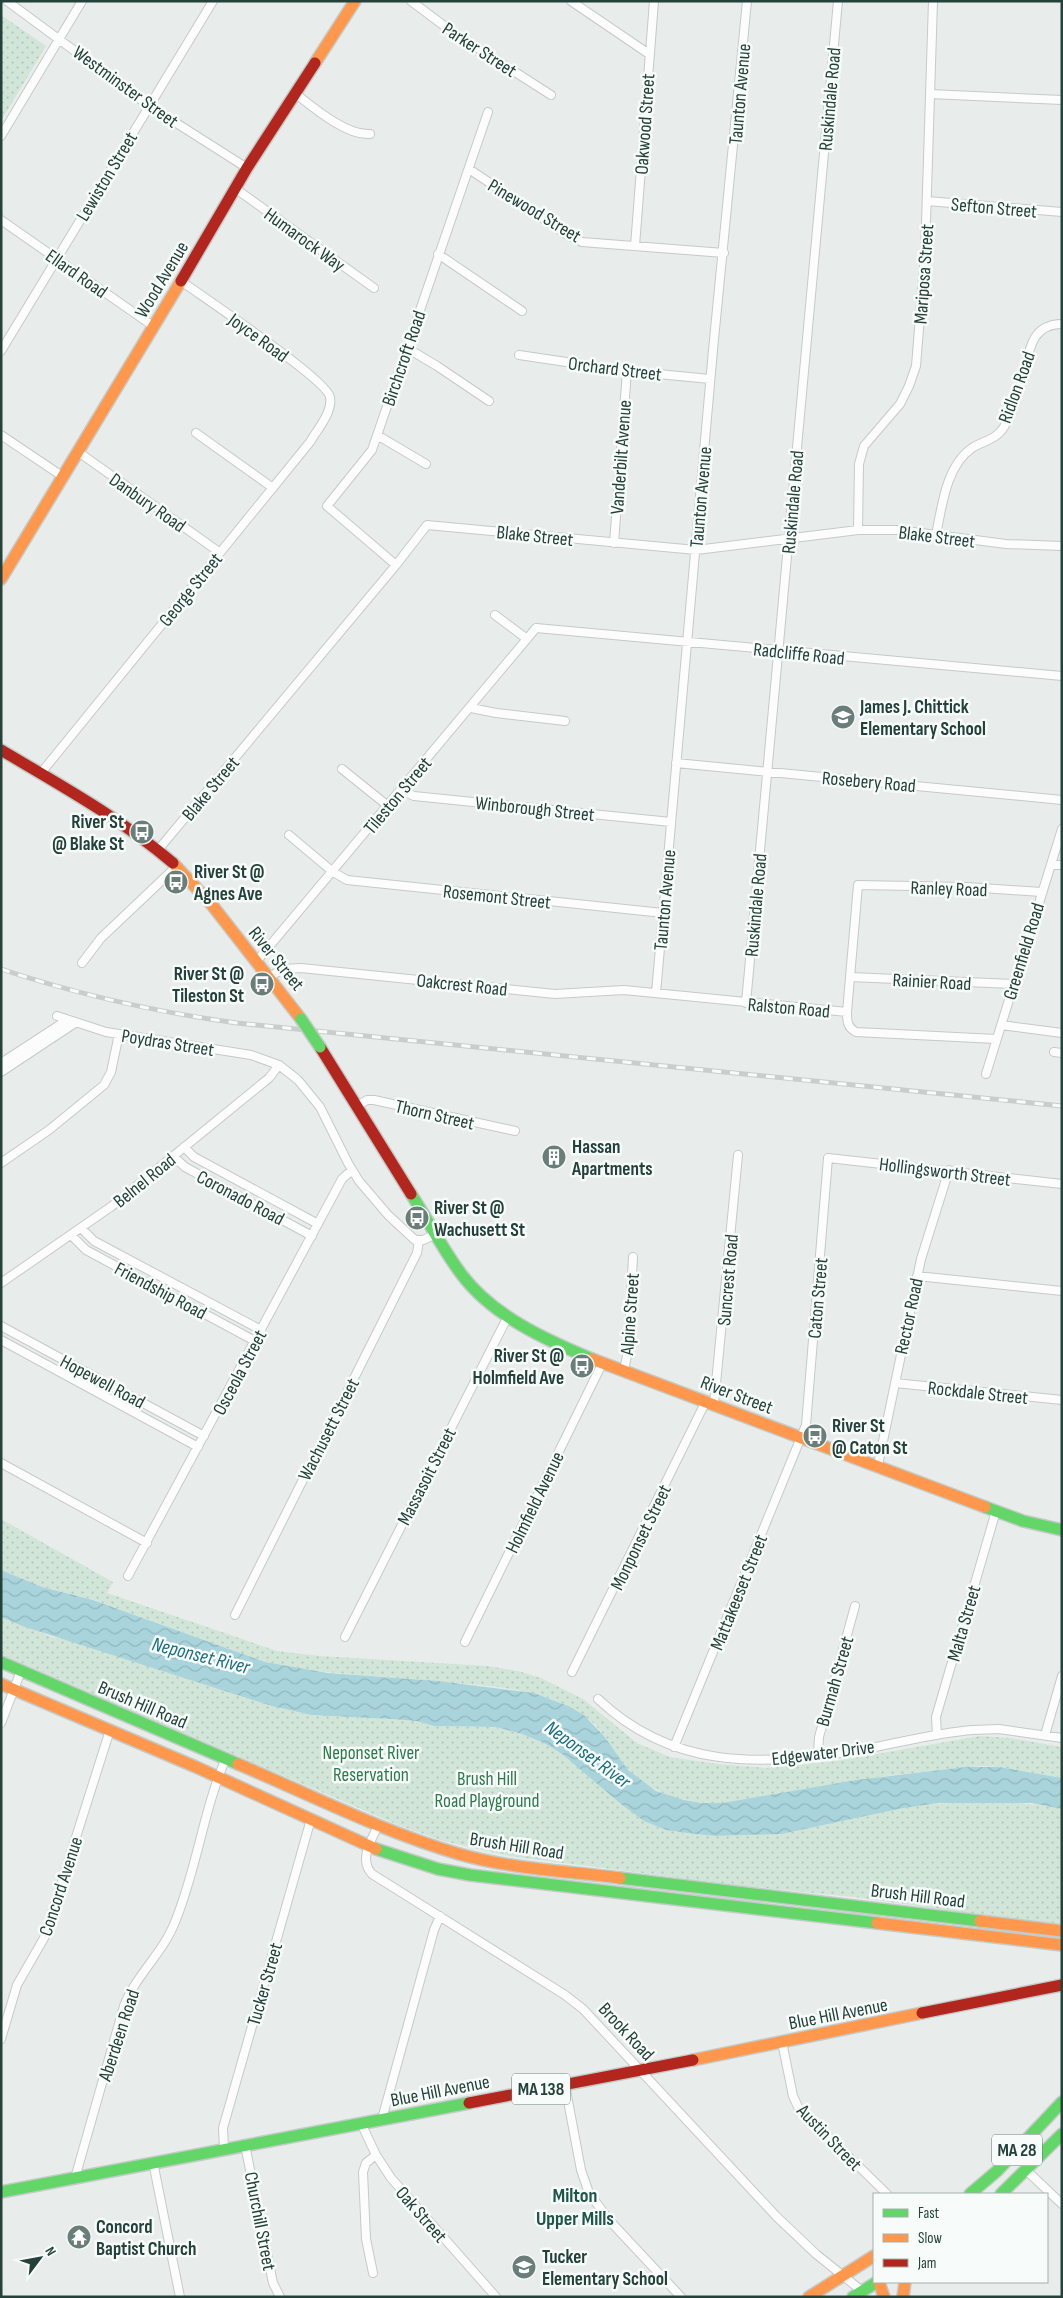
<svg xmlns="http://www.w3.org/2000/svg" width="1063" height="2298" viewBox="0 0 1063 2298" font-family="'Sofia Sans Condensed',sans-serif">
  <defs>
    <pattern id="park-dots" width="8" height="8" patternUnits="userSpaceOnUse" patternTransform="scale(1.25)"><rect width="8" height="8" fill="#d1e6d8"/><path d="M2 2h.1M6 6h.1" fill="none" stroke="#b3c6ba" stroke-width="1.8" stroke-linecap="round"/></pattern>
    <pattern id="water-waves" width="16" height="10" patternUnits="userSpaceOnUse" patternTransform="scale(1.25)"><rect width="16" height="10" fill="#a9d4db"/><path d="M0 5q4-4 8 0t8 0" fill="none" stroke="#91b7bd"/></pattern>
  </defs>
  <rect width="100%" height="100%" fill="#e8edeb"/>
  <path fill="url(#park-dots)" d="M 1,15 L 46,46 L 1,121 Z
    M 1,1519 L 113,1582 L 107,1593 L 277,1651 L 319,1656 L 488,1666 L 518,1671 L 541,1678 L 583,1699 L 637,1743 L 670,1757 L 718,1764 L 766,1768 L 836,1761 L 980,1736 L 1010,1738 L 1062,1747 L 1062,1778 L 999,1767 L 982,1766 L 886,1776 L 722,1803 C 684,1804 646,1793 621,1762 C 615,1754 610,1745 605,1737 C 592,1718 574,1708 553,1700 C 522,1688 489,1686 456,1683 C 392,1676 328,1676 265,1662 L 94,1600 L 42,1587 L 1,1570 Z
    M 1,1617 L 52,1637 L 81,1643 L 272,1706 L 311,1715 L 392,1719 L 416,1721 L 434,1726 L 496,1727 L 522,1734 L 544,1743 L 562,1754 L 644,1821 L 666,1830 L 687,1833 L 715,1836 L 744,1835 C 848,1817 957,1788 1062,1809 L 1062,1926 L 854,1897 L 743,1886 L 509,1856 L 443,1841 L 398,1825 L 1,1654 Z"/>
  <path fill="url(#water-waves)" d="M 1,1570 L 42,1587 L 93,1600 L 265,1662 L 328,1673 L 438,1681 L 534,1693 L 568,1706 L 584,1715 L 604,1736 L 628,1770 L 656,1791 L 684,1800 L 702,1803 L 722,1803 L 856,1780 L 966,1767 L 999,1767 L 1062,1778 L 1062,1809 L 1031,1803 L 939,1803 L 903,1808 L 781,1834 L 715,1836 L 687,1833 L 666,1830 L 644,1821 L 621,1804 L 562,1754 L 544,1743 L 522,1734 L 496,1727 L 434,1726 L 416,1721 L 392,1719 L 311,1715 L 272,1706 L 25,1627 L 1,1617 Z"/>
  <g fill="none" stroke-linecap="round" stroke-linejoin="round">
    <defs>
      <path id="street" d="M 7,1 L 148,105 L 247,168
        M 411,1 L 451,31 L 551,95
        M 571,1 L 649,54
        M 296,94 C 314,108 347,136 370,134
        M 930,94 L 1062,100
        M 1,136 L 82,1
        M 469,169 L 566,234 L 582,242 L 724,253
        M 236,189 L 374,288
        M 927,201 L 1062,212
        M 1,220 L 153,326
        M 635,246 L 654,1
        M 438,254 L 522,311
        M 407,348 L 437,366 L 489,401
        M 1,351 L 213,1
        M 519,355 L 627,371 L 710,379
        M 196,433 L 273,488
        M 1,435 L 62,476
        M 377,435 L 426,464
        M 77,451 L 219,552
        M 858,530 L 859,464 L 864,446 L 900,404 L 909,386 L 916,366 L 925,254 L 933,1
        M 936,535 C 942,506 946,466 972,448 C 983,441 997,439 1004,427 C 1012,412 1019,393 1023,377 C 1029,353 1030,324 1062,324
        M 614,543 L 627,371
        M 396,565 L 327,506 L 372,450 L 488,112
        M 495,615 L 527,639
        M 471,708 L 496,713 L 565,721
        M 676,763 L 1062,800
        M 342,769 L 388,806
        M 41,773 L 310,442 C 317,430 333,412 330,397 C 326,379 203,297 181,281
        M 401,790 L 414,796 L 671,822
        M 289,835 L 333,872 L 347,880 L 663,913
        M 158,850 L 396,565 L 427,525 L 696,550 L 858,530 L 898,530 L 1006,544 L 1062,546
        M 1051,865 L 1062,865
        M 257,961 L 536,628 L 1062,676
        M 82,963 L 101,938 L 177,866
        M 270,977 L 282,969 L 301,968 L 555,994 L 624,990 L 847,1012
        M 850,977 L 1013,984
        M 656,993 L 713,350 L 747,1
        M 746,1003 L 838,1
        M 57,1016 L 106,1032 L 251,1055 L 279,1065 L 298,1080 L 320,1107 L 348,1163 L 359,1181 L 388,1215 L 415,1240 L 423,1240 L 436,1234
        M 1001,1025 L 1062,1033
        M 996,1039 L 856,1032 C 847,1027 847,1021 847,1012 L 858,885 L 967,887 L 1041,892
        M 1054,1052 L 1062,1053
        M 1,1063 L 67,1020
        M 1,1072 L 75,1023
        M 986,1074 L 1062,829
        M 357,1106 L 367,1100 L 374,1100 L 515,1131
        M 184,1147 L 194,1157 L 318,1224
        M 173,1156 L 185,1167 L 312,1236
        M 1,1163 L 49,1130 L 104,1085 L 111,1072 L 119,1034
        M 81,1228 L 94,1241 L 261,1330
        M 71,1235 L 86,1250 L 255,1341
        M 917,1276 L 1062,1291
        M 1,1283 L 112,1206 L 269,1078 L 279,1065
        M 1,1326 L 204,1436
        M 1,1340 L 198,1447
        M 624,1370 L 628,1351 L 633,1257
        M 895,1383 L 1062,1400
        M 714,1404 L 738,1155
        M 1,1463 L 147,1543
        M 878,1465 L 921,1259 L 949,1170
        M 128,1576 L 342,1179 L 352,1170
        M 235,1615 L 417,1253 L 419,1241
        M 345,1637 L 508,1316
        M 465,1642 L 603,1362
        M 572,1672 L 706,1401
        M 598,1699 C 672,1769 758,1766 853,1751 C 893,1745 932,1733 973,1730 L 999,1729 L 1062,1738
        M 1,1723 L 21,1671
        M 937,1735 L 936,1717 L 996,1511
        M 1045,1735 L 1062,1676
        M 674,1747 L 806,1425 L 828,1158 L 1062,1184
        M 818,1755 L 819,1737 L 855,1606
        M 379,1824 C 372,1839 358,1859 372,1874 L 565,1995 L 583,2009 L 776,2216 L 816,2254 L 862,2291
        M 1,2039 L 17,1985 L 44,1938 L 110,1730
        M 782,2042 L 793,2096 L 798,2107 L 887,2194
        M 565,2085 L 581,2170 L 589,2193 L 609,2220 L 681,2297
        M 382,2119 L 434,1930 L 440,1916
        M 361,2123 L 376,2155 L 391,2178 L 496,2297
        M 245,2145 L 273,2283 L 280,2297
        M 224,2149 L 223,2128 L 311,1819
        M 153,2162 L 180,2297
        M 1026,2170 L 1062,2204
        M 75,2178 L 124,2006 C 136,1975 163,1953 175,1922 C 197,1869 203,1811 226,1758
        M 373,2273 L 366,2239 L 363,2172 L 366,2163 L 376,2155"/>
      <path id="fast" d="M 411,1194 C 428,1220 443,1250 462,1275 C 493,1316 546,1340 592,1359
        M 985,1507 L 1023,1521 L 1062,1530
        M 1,1662 L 238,1764
        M 376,1849 L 438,1869 L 470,1875 L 877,1923
        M 620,1878 L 980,1921
        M 1,2192 L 469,2103
        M 970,2194 L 997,2171 L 1062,2102
        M 1001,2194 L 1062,2134
        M 853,2297 L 877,2282"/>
      <path id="slow" d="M 315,63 L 355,1
        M 1,579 L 181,281
        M 173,863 L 212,905 L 301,1019
        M 592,1359 L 985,1507
        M 1,1684 L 196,1767 L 376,1849
        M 238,1764 C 311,1795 383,1832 459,1854 C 511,1869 567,1871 620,1878
        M 980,1921 L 1062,1931
        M 877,1923 L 1062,1945
        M 693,2060 L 922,2013
        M 879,2282 L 884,2297
        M 809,2297 L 874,2256
        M 903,2297 L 905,2282"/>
      <path id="jam" d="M 181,281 L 247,168 L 315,63
        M 1,750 C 60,785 120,818 173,863
        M 320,1047 L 411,1194
        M 922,2013 L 1062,1985
        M 469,2103 L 693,2060"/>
    </defs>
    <use href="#street" stroke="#c5cac8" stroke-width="10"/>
    <use href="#fast" stroke="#c3cbc8" stroke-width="14"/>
    <use href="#slow" stroke="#c3cbc8" stroke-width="14"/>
    <use href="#jam" stroke="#c3cbc8" stroke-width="14"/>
    <use href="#street" stroke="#fcfcfc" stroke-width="8"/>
    <use href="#fast" stroke="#63d668" stroke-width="11"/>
    <use href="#slow" stroke="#ff974d" stroke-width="11"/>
    <use href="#jam" stroke="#b3261e" stroke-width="11"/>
    <defs>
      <path id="rail" d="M 1,969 C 79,995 156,1012 237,1023 L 1062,1106"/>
    </defs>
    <use href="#rail" stroke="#c9cdcc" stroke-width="5"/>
    <use href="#rail" stroke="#f7fbf9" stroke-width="3" stroke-dasharray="9" stroke-linecap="butt"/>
    <defs>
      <path id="fast-bridge" d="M 301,1019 L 320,1047"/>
    </defs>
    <use href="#fast-bridge" stroke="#c3cbc8" stroke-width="14" stroke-linecap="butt"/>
    <use href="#fast-bridge" stroke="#63d668" stroke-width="11"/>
  </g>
  <defs>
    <symbol id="school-disc" viewBox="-11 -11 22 22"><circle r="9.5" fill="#697e78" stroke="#f7fbf9"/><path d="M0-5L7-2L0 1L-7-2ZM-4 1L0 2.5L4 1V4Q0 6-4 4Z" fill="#fff"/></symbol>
    <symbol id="bus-disc" viewBox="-11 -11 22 22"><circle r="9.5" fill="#697e78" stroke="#f7fbf9"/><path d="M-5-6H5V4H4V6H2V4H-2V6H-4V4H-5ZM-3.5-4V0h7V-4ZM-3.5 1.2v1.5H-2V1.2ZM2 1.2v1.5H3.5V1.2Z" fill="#fff"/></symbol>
    <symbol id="building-disc" viewBox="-11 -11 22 22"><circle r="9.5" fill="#697e78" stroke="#f7fbf9"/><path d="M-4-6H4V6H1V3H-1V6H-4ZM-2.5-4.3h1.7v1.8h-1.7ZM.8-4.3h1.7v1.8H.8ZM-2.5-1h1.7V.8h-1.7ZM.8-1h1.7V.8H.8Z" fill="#fff"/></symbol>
    <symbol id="temple-disc" viewBox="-11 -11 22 22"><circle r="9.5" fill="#697e78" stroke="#f7fbf9"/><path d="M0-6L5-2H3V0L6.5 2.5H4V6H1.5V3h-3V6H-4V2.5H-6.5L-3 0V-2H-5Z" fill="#fff"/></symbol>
  </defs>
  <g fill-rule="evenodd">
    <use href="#school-disc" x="829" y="703" width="28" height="28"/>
    <use href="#bus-disc" x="128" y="818" width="28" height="28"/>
    <use href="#bus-disc" x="162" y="868" width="28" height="28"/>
    <use href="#bus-disc" x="248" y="970" width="28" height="28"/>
    <use href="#building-disc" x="540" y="1143" width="28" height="28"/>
    <use href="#bus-disc" x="403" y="1204" width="28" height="28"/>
    <use href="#bus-disc" x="568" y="1352" width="28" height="28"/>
    <use href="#bus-disc" x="801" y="1422" width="28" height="28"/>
    <use href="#temple-disc" x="65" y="2223" width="28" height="28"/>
    <use href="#school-disc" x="510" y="2253" width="28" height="28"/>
  </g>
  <g text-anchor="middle" stroke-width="5" stroke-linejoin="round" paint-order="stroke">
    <g fill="#f7fbf9" stroke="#637a73" stroke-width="1">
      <rect x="512" y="2073.5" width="58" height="31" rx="4"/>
      <rect x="992" y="2134.5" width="50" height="31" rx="4"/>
    </g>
    <g font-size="18" font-weight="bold" fill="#24423a">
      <text x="541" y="2095">MA 138</text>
      <text x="1017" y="2156">MA 28</text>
    </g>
    <g font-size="19" fill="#24423a" stroke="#f7fbf9">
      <text transform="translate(480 49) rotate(33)" y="7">Parker Street</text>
      <text transform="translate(126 86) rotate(36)" y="7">Westminster Street</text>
      <text transform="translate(739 94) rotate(-85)" y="7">Taunton Avenue</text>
      <text transform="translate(829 99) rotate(-85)" y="7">Ruskindale Road</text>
      <text transform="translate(644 124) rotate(-86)" y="7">Oakwood Street</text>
      <text transform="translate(106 176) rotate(-59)" y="7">Lewiston Street</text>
      <text transform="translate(994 207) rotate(5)" y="7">Sefton Street</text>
      <text transform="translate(535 210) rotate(31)" y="7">Pinewood Street</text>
      <text transform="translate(305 239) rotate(36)" y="7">Humarock Way</text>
      <text transform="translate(77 273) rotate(35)" y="7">Ellard Road</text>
      <text transform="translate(923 274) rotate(-86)" y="7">Mariposa Street</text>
      <text transform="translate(161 279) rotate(-59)" y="7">Wood Avenue</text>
      <text transform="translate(259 337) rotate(36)" y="7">Joyce Road</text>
      <text transform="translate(403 358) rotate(-71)" y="7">Birchcroft Road</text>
      <text transform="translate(615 368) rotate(7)" y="7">Orchard Street</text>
      <text transform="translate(1016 387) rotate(-70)" y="7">Ridlon Road</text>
      <text transform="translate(620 457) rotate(-86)" y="7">Vanderbilt Avenue</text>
      <text transform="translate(700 497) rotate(-85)" y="7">Taunton Avenue</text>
      <text transform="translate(148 502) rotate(35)" y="7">Danbury Road</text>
      <text transform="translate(792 502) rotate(-85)" y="7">Ruskindale Road</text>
      <text transform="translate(535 535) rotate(6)" y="7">Blake Street</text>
      <text transform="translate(937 536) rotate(7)" y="7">Blake Street</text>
      <text transform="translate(190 589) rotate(-51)" y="7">George Street</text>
      <text transform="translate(799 653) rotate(6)" y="7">Radcliffe Road</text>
      <text transform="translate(869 781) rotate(5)" y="7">Rosebery Road</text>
      <text transform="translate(210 788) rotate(-50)" y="7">Blake Street</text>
      <text transform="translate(397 795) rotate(-50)" y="7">Tileston Street</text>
      <text transform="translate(535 808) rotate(6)" y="7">Winborough Street</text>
      <text transform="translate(949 888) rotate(2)" y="7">Ranley Road</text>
      <text transform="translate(497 896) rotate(6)" y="7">Rosemont Street</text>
      <text transform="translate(664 900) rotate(-85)" y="7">Taunton Avenue</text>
      <text transform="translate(755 905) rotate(-85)" y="7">Ruskindale Road</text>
      <text transform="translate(1023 951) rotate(-73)" y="7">Greenfield Road</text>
      <text transform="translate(277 958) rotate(51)" y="7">River Street</text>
      <text transform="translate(932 981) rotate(3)" y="7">Rainier Road</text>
      <text transform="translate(462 984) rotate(6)" y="7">Oakcrest Road</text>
      <text transform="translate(789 1007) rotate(5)" y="7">Ralston Road</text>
      <text transform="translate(168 1042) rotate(9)" y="7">Poydras Street</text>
      <text transform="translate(435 1114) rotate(13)" y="7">Thorn Street</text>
      <text transform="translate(945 1171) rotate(7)" y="7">Hollingsworth Street</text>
      <text transform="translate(144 1180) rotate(-39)" y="7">Belnel Road</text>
      <text transform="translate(241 1197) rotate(28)" y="7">Coronado Road</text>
      <text transform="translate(727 1280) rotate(-85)" y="7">Suncrest Road</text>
      <text transform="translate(161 1290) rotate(28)" y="7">Friendship Road</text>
      <text transform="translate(817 1298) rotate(-85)" y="7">Caton Street</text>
      <text transform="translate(629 1314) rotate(-86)" y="7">Alpine Street</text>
      <text transform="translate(908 1316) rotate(-78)" y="7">Rector Road</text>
      <text transform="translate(239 1372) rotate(-62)" y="7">Osceola Street</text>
      <text transform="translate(103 1381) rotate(28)" y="7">Hopewell Road</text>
      <text transform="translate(978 1392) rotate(6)" y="7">Rockdale Street</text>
      <text transform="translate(737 1394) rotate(21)" y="7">River Street</text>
      <text transform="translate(328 1429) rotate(-63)" y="7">Wachusett Street</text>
      <text transform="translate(426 1476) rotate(-63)" y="7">Massasoit Street</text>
      <text transform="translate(534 1502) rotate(-64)" y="7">Holmfield Avenue</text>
      <text transform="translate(640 1537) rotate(-64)" y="7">Monponset Street</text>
      <text transform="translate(738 1592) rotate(-68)" y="7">Mattakeeset Street</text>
      <text transform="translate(963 1623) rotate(-74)" y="7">Malta Street</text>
      <text transform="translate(834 1681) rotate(-74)" y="7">Burmah Street</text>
      <text transform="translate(143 1704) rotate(23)" y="7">Brush Hill Road</text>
      <text transform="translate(823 1752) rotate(-7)" y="7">Edgewater Drive</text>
      <text transform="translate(517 1845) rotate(9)" y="7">Brush Hill Road</text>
      <text transform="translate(60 1886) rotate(-72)" y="7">Concord Avenue</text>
      <text transform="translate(918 1895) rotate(7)" y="7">Brush Hill Road</text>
      <text transform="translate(264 1984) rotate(-74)" y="7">Tucker Street</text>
      <text transform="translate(838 2013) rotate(-11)" y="7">Blue Hill Avenue</text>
      <text transform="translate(627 2031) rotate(47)" y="7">Brook Road</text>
      <text transform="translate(118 2035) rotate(-72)" y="7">Aberdeen Road</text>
      <text transform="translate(440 2090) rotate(-11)" y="7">Blue Hill Avenue</text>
      <text transform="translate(830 2137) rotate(46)" y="7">Austin Street</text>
      <text transform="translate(422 2214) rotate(49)" y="7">Oak Street</text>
      <text transform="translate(261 2221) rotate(79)" y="7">Churchill Street</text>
    </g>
    <g font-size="19" font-weight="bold" fill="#24423a" stroke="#f7fbf9" text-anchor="start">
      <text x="860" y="713">James J. Chittick<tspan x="860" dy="22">Elementary School</tspan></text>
      <text x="124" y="828" text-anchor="end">River St<tspan x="124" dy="22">@ Blake St</tspan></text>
      <text x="194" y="878">River St @<tspan x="194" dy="22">Agnes Ave</tspan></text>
      <text x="244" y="980" text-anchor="end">River St @<tspan x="244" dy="22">Tileston St</tspan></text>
      <text x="572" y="1153">Hassan<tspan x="572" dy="22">Apartments</tspan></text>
      <text x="434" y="1214">River St @<tspan x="434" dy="22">Wachusett St</tspan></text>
      <text x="564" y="1362" text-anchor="end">River St @<tspan x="564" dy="22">Holmfield Ave</tspan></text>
      <text x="832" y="1432">River St<tspan x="832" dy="22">@ Caton St</tspan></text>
      <text x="96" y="2233">Concord<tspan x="96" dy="22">Baptist Church</tspan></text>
      <text x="542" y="2263">Tucker<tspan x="542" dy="22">Elementary School</tspan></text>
    </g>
    <g font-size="19" fill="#2d7a4b" stroke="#f7fbf9">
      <text x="371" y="1759">Neponset River<tspan x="371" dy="22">Reservation</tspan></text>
      <text x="487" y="1785">Brush Hill<tspan x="487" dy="22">Road Playground</tspan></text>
    </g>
    <g font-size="20" font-style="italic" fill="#1c6f80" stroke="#f7fbf9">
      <text transform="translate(201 1655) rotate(14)" y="7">Neponset River</text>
      <text transform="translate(588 1754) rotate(36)" y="7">Neponset River</text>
    </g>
    <g font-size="20" font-weight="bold" fill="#1f5548" stroke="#f7fbf9">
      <text x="575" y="2202">Milton<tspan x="575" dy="23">Upper Mills</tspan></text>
    </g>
  </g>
  <rect width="1063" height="2298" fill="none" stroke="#24423a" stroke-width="5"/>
  <rect x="873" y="2193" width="175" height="90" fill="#f7fbf9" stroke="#a3b1ad"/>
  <rect x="883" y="2209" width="25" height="8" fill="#63d668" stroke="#a3b1ad"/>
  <text x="918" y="2218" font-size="15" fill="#24423a">Fast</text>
  <rect x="883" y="2234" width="25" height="8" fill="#ff974d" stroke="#a3b1ad"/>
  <text x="918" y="2243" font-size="15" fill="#24423a">Slow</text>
  <rect x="883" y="2259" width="25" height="8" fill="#b3261e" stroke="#a3b1ad"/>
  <text x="918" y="2268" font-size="15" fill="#24423a">Jam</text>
  <g transform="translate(40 2258) rotate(58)" stroke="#f7fbf9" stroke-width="4" paint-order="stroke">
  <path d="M0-4L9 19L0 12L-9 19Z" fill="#24423a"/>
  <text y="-8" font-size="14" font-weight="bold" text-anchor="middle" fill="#24423a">N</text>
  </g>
</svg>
